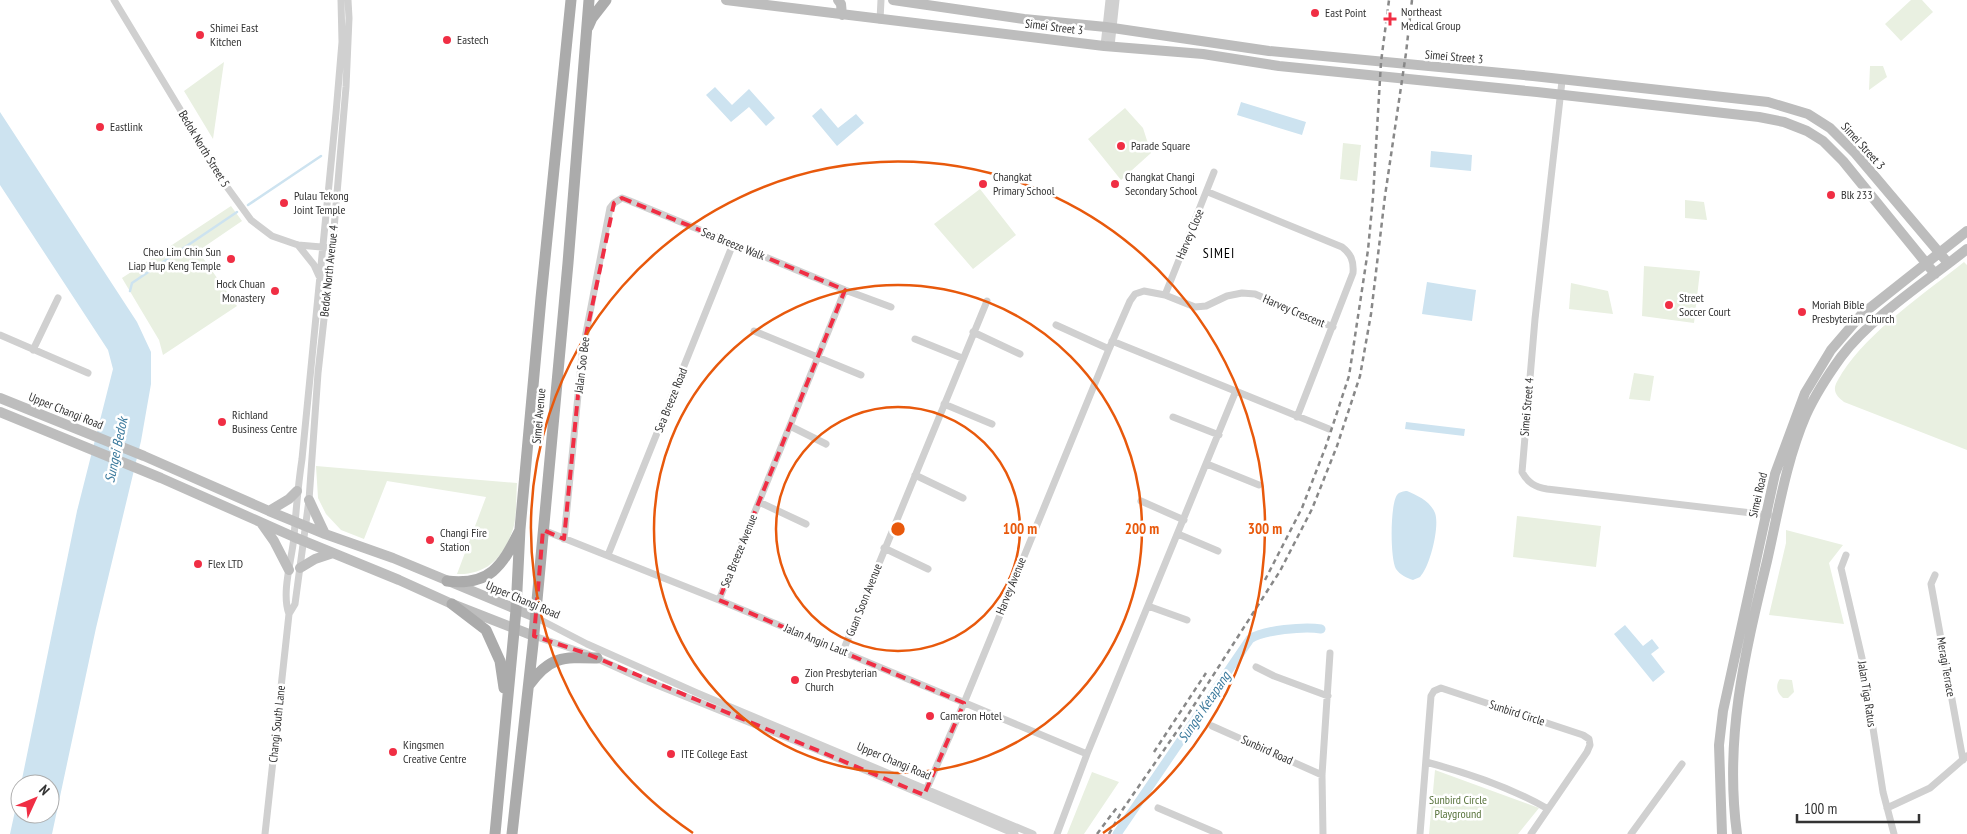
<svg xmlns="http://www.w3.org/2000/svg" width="1967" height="834" viewBox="0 0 1967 834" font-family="'PT Sans Narrow',sans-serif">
  <rect width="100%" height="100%" fill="#fff"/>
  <path fill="#e9f0e1" d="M 1911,0 L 1922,0 L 1933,12 L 1901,41 L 1885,24 Z
    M 224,62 L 213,139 L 184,91 Z
    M 1870,66 L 1883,66 L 1887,77 L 1869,90 Z
    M 1125,108 L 1143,128 L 1151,153 L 1121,180 L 1088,139 Z
    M 1343,143 L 1361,145 L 1357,181 L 1340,179 Z
    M 980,189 L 1016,235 L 973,269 L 934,224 Z
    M 1685,200 L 1704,202 L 1707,220 L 1685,218 Z
    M 231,206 L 242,221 L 198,251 L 237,306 L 163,355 L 159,340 L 122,278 Z
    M 1964,262 L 1967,265 L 1967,450 L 1844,402 C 1839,398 1834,394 1835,387 C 1836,382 1840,377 1842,373 C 1869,331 1925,293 1964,262 Z
    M 1644,266 L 1700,271 L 1694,323 L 1642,316 Z
    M 1571,283 L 1608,291 L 1613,314 L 1569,309 Z
    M 1634,373 L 1654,376 L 1650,401 L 1629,399 Z
    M 316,466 L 517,483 C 516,496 517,517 513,529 C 504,557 487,575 457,574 L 486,497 L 387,481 L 364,539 L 341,530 L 326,514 L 318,498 Z
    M 1517,516 L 1601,526 L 1596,567 L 1513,557 Z
    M 1786,530 L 1843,545 L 1829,563 L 1844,624 L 1769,615 L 1786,543 Z
    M 1780,679 L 1792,680 L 1794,692 L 1788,698 L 1783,698 C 1777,693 1775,685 1780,679 Z
    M 1435,770 L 1539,808 L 1518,834 L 1429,834 Z
    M 1092,772 L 1119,782 L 1084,834 L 1067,834 Z"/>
  <path fill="#cde3f0" d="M 715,87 L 732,105 L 749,89 L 775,118 L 766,126 L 749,107 L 731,122 L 706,95 Z
    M 1241,102 L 1306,122 L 1302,135 L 1237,115 Z
    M 821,108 L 838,128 L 856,114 L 864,123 L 837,146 L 812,116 Z
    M 0,112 L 137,322 L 151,352 L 151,384 L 141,441 L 96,628 L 52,834 L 10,834 L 20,788 L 20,814 L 50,814 L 50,784 L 21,784 L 77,511 L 113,369 L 108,350 L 0,185 Z
    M 1431,151 L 1472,155 L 1471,171 L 1430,167 Z
    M 1427,282 L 1476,290 L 1472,321 L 1422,314 Z
    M 1406,422 L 1465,429 L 1464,436 L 1405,429 Z
    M 1407,491 C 1417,495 1431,502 1435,513 C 1440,526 1430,567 1420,577 C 1418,578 1415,579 1413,580 C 1407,578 1400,575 1396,569 C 1390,559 1390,505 1397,495 C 1399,492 1404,491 1407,491 Z
    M 1625,625 L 1643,646 L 1652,639 L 1659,648 L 1651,654 L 1665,672 L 1653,682 L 1614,634 Z"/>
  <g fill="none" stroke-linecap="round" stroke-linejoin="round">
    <path stroke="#cde3f0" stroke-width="2.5" d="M 248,205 L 321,156
      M 130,291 L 132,283 L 237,212"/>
    <path stroke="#cde3f0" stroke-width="9" d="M 1117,834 L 1250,639 C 1263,630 1305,626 1321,629"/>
    <path stroke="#d0d0d0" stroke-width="7" d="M 114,0 L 227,187 L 251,220 L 272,236 L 298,245 L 333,248
      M 880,20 L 881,0
      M 1104,46 L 1109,0
      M 1111,46 L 1116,0
      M 1562,81 L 1535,319 L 1522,472 C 1528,483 1535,487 1547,489 L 1769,515
      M 1208,192 L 1342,247 C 1351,254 1354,261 1353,273 L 1297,417
      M 298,245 L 314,265 L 319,276
      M 1165,295 L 1214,172
      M 1056,325 L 1109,349
      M 754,331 L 861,375
      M 973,332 L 1020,354
      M 0,335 L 88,373
      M 915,339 L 962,358
      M 1112,341 L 1329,429
      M 33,350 L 58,298
      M 944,404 L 992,424
      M 1173,417 L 1219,435
      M 790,426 L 826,444
      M 1207,464 L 1259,485
      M 915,475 L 963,498
      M 1141,501 L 1184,520
      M 759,502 L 806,524
      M 543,530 L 719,600 L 1087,754
      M 1178,534 L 1218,551
      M 564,539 L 582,354 L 610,208 L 614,203 L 622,198 L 630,201 L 845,290 L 891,307
      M 884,548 L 928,569
      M 608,555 L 733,244
      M 1846,555 L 1841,568 L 1862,658 L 1883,792 L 1894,834
      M 1935,575 L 1931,584 L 1963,760
      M 719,600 L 845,290
      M 1148,606 L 1187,620
      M 289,614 L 295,604 L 309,500 L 318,373 L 334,229 L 346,87 L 349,18 L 348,0
      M 535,617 L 587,644 L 697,693 L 1033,834
      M 534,636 L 585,653 L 642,679 L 820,751 L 1015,834
      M 843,651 L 987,301
      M 1256,667 L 1274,676 L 1328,696
      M 1212,726 L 1322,775
      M 1426,762 C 1468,773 1510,787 1548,809
      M 924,795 L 964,703 L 1109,349 L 1130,301 L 1135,294 L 1144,291 L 1165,295 L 1195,307 L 1206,306 L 1227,296 L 1242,293 L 1255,294 L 1333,327
      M 1158,808 L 1219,834
      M 1887,808 L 1930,788 L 1967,756
      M 265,834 L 289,614 C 281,593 292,559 294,537 C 296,510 298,485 302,459 L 336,113 L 342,42 L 341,0
      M 1057,834 L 1087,754 L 1235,393
      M 1323,834 L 1322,775 L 1330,653
      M 1420,834 L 1431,696 L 1434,691 L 1441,688 L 1583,735 L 1589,739 L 1590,745 L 1587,752 L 1531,834
      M 1631,834 L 1682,764"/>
    <path stroke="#bdbdbd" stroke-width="10" d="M 726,0 L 1104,46 L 1203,54 L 1279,66 L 1537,92 L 1759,117 L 1784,122 L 1807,131 L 1823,141 L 1843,161 L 1935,274
      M 838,0 L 841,4 L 842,15
      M 893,0 L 1024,19 L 1106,27 L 1269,51 L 1533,76 L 1768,102 L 1808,114 L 1830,128 L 1855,153 L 1948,263
      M 0,398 L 144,456 L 269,511 L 325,534 L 393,558 L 535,617
      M 0,412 L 161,478 L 294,537 L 399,580 L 452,604 L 534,636
      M 309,500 L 325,534
      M 269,511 L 289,499 L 297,491
      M 262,524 L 274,541 L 289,570
      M 300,568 L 315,559 L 333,553
      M 1722,834 L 1719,745 L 1723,711 L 1775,474 L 1805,393 L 1831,350 L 1861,315 L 1967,231
      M 1737,834 C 1724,738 1745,653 1767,561 C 1778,513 1786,461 1806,415 C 1815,395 1828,375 1841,357 C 1872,316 1927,281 1967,249"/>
    <path stroke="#ababab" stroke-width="11" d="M 588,27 L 592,18 L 606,0
      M 447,581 C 490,586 502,566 519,532
      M 452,604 L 486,630 L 500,661 L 504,688
      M 529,685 C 550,656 563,657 597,658
      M 495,834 L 516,610 L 520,529 L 541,298 L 571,0
      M 512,834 L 533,644 L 568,263 L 589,0"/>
    <path stroke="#888" stroke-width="2.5" stroke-dasharray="5 4" stroke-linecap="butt" d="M 1265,580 L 1302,508 L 1326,446 L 1349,376 L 1368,250 L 1373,197 L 1381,62 L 1389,0
      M 1154,752 L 1206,673
      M 1097,834 L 1118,806
      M 1109,834 L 1123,809 L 1182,724 L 1280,571 L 1312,509 L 1337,446 L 1360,376 L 1371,314 L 1385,196 L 1406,53 L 1412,0"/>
  </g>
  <path fill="none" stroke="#f02e44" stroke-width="4" stroke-dasharray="10 6" stroke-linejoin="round" d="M 622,198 L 845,290 L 719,600 L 964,703 L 924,795 L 585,653 L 534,636 L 543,530 L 564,539 L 582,354 L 614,203 Z"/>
  <g fill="none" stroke="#e8590c" stroke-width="2.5">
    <circle cx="898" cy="529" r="122"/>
    <circle cx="898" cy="529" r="244"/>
    <path d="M693 833A367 367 0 1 1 1103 833"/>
  </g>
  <g fill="#f02e44" stroke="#fff" stroke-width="2">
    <circle cx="1315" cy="13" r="5"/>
    <path d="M1387.5 11.5h5v5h5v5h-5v5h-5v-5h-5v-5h5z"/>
    <circle cx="200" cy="35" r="5"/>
    <circle cx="447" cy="40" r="5"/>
    <circle cx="100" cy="127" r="5"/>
    <circle cx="1121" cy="146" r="5"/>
    <circle cx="983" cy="184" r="5"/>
    <circle cx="1115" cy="184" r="5"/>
    <circle cx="1831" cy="195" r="5"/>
    <circle cx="284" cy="203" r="5"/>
    <circle cx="231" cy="259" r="5"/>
    <circle cx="275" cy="291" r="5"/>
    <circle cx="1669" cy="305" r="5"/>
    <circle cx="1802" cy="312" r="5"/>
    <circle cx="222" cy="422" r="5"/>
    <circle cx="430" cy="540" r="5"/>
    <circle cx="198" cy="564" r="5"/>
    <circle cx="795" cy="680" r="5"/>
    <circle cx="930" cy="716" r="5"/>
    <circle cx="393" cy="752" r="5"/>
    <circle cx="671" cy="754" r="5"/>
  </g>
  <g text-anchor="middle" stroke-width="5" stroke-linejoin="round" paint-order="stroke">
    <g font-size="12" fill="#333" stroke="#fff" text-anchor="start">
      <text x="1401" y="16">Northeast<tspan x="1401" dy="14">Medical Group</tspan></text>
      <text x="1325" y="17">East Point</text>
      <text x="210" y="32">Shimei East<tspan x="210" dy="14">Kitchen</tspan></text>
      <text x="457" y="44">Eastech</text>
      <text x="110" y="131">Eastlink</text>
      <text x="1131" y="150">Parade Square</text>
      <text x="993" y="181">Changkat<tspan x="993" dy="14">Primary School</tspan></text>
      <text x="1125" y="181">Changkat Changi<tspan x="1125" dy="14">Secondary School</tspan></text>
      <text x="1841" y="199">Blk 233</text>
      <text x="294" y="200">Pulau Tekong<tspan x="294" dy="14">Joint Temple</tspan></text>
      <text x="221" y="256" text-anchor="end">Cheo Lim Chin Sun<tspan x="221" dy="14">Liap Hup Keng Temple</tspan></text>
      <text x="265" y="288" text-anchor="end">Hock Chuan<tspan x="265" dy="14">Monastery</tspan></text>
      <text x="1679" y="302">Street<tspan x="1679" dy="14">Soccer Court</tspan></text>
      <text x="1812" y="309">Moriah Bible<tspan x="1812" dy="14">Presbyterian Church</tspan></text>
      <text x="232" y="419">Richland<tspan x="232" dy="14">Business Centre</tspan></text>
      <text x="440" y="537">Changi Fire<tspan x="440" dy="14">Station</tspan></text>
      <text x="208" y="568">Flex LTD</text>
      <text x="805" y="677">Zion Presbyterian<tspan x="805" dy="14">Church</tspan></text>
      <text x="940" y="720">Cameron Hotel</text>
      <text x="403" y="749">Kingsmen<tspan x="403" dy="14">Creative Centre</tspan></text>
      <text x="681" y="758">ITE College East</text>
    </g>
    <g font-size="12" fill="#333" stroke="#fff">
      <text transform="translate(1054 27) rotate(7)" y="4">Simei Street 3</text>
      <text transform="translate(1454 57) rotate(5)" y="4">Simei Street 3</text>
      <text transform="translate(1863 146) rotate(48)" y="4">Simei Street 3</text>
      <text transform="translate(204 149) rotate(59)" y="4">Bedok North Street 5</text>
      <text transform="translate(1190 234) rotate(-67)" y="4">Harvey Close</text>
      <text transform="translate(733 244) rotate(22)" y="4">Sea Breeze Walk</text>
      <text transform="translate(329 271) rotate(-84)" y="4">Bedok North Avenue 4</text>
      <text transform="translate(1294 311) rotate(23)" y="4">Harvey Crescent</text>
      <text transform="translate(582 365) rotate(-83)" y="4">Jalan Soo Bee</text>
      <text transform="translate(671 400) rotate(-68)" y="4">Sea Breeze Road</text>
      <text transform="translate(1527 407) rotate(-85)" y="4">Simei Street 4</text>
      <text transform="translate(66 411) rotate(22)" y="4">Upper Changi Road</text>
      <text transform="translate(539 416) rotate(-85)" y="4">Simei Avenue</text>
      <text transform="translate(1758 495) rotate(-77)" y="4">Simei Road</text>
      <text transform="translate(739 551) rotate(-68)" y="4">Sea Breeze Avenue</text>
      <text transform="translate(1011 586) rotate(-68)" y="4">Harvey Avenue</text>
      <text transform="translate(523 600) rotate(23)" y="4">Upper Changi Road</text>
      <text transform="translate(864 600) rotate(-68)" y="4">Guan Soon Avenue</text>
      <text transform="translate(816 640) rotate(22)" y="4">Jalan Angin Laut</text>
      <text transform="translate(1946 667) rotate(80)" y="4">Meragi Terrace</text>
      <text transform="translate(1867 694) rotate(81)" y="4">Jalan Tiga Ratus</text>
      <text transform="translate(1517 713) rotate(18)" y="4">Sunbird Circle</text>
      <text transform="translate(277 724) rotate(-84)" y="4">Changi South Lane</text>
      <text transform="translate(1267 750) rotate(24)" y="4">Sunbird Road</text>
      <text transform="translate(894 761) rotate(23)" y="4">Upper Changi Road</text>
    </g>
    <g font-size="12" fill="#58733c" stroke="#fff">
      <text x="1458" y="804">Sunbird Circle<tspan x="1458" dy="14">Playground</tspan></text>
    </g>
    <g font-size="14" letter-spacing="1" fill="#000" stroke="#fff">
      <text x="1219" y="258">SIMEI</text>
    </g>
    <g font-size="14" font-style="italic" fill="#3a799c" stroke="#fff">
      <text transform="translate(116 450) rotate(-78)" y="5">Sungei Bedok</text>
      <text transform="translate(1204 707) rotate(-56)" y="5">Sungei Ketapang</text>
    </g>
  </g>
  <circle cx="898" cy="529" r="8" fill="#e8590c" stroke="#fff" stroke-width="2.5"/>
  <g font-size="15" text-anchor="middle" font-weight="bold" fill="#e8590c" stroke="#fff" stroke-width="5" stroke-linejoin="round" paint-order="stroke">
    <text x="1020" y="534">100 m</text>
    <text x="1142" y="534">200 m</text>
    <text x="1265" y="534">300 m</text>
  </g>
  <g transform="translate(35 799) rotate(46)"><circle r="24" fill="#ffffff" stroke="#adadad"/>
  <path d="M0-4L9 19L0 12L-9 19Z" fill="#f02e44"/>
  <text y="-8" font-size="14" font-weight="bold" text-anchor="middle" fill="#333333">N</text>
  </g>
  <path d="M1797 814v8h122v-8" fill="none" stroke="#333333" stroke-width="2.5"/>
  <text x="1804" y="814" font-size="15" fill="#333333" stroke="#ffffff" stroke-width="4" paint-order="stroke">100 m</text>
</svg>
